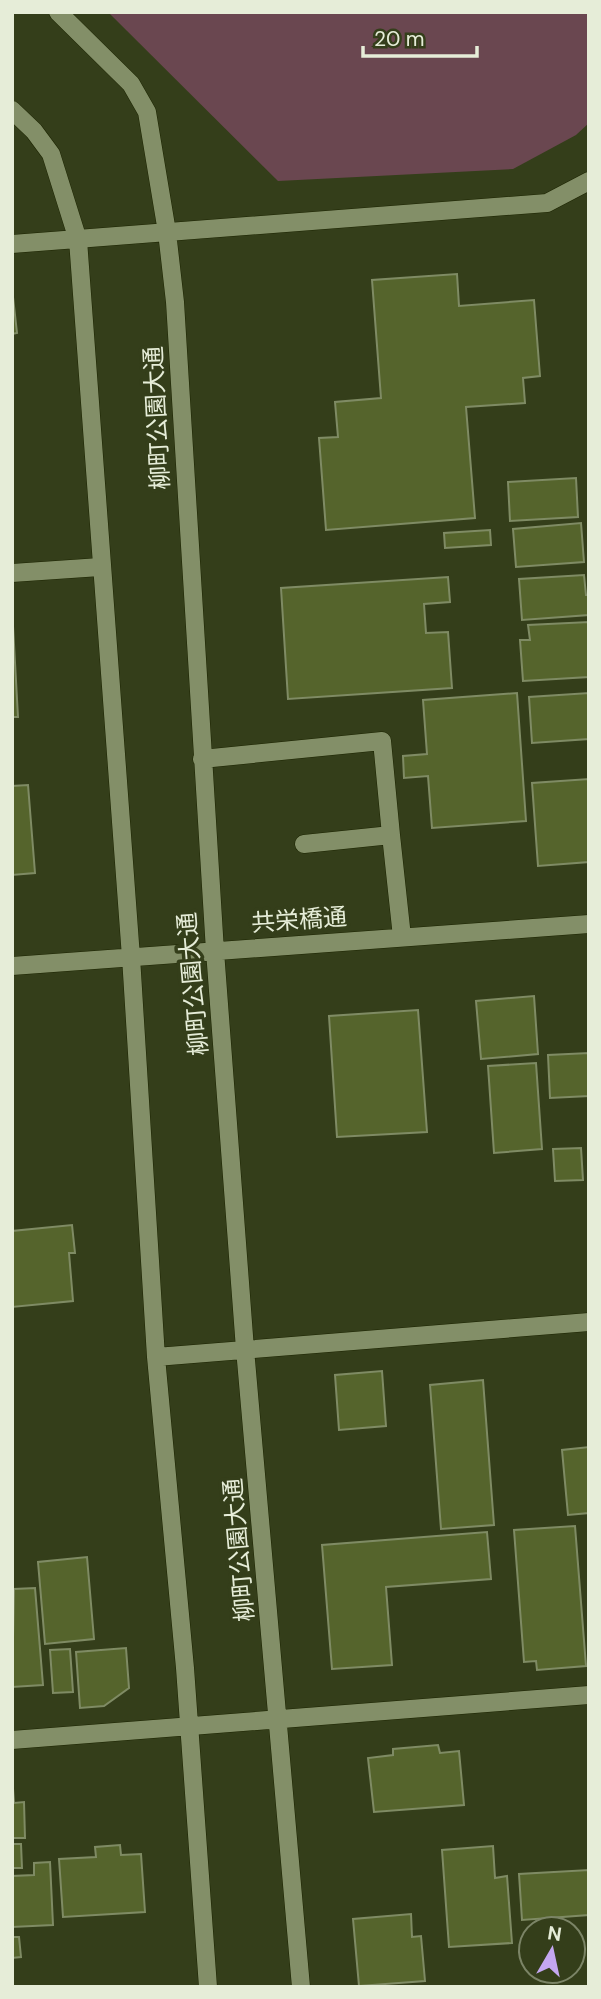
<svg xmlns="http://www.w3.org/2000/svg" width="601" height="1999" viewBox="0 0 601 1999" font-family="'DM Sans','Noto Sans JP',sans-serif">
  <rect width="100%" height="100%" fill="#343e1a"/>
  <path fill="#6a4750" d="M 108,12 L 589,12 L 589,123 L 576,135 L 513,169 L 278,181 Z"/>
  <path fill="#55642c" stroke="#7f8b64" stroke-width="2" d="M 457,274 L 459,306 L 534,300 L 540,376 L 523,378 L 525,403 L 466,407 L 475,518 L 326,530 L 319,438 L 338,437 L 335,402 L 381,398 L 372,280 Z
    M 12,288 L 17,333 L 12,334 Z
    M 576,478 L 578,517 L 510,521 L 508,482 Z
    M 581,523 L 584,562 L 516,567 L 513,529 Z
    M 490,530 L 491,545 L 445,548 L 444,533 Z
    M 584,575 L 586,595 L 589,595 L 589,615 L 522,620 L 519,579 Z
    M 448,577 L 450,602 L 424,604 L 426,633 L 448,632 L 452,688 L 288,699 L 281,588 Z
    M 12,608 L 18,717 L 12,717 Z
    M 589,622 L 589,677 L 523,681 L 520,640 L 530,640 L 528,625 Z
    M 517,693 L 526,821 L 432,828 L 428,776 L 404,778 L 403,756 L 427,754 L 423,700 Z
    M 589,693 L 589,739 L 532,743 L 529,697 Z
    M 589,779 L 589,862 L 538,866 L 532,783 Z
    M 28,785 L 35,873 L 12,875 L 12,786 Z
    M 534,996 L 538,1054 L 481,1059 L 476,1001 Z
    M 418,1010 L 427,1132 L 337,1137 L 329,1016 Z
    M 589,1053 L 589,1096 L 550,1098 L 548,1055 Z
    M 536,1063 L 542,1149 L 494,1153 L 488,1066 Z
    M 581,1148 L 583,1180 L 555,1181 L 553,1149 Z
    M 72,1225 L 75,1253 L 69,1253 L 73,1301 L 12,1307 L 12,1231 Z
    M 382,1371 L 386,1426 L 339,1430 L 335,1375 Z
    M 483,1380 L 494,1525 L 441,1529 L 430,1385 Z
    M 589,1447 L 589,1513 L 568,1515 L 562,1450 Z
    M 575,1526 L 586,1666 L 537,1670 L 536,1661 L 524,1662 L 514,1530 Z
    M 487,1532 L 491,1579 L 386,1587 L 392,1665 L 332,1669 L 322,1545 Z
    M 87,1557 L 94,1639 L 45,1644 L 38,1562 Z
    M 35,1588 L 43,1685 L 12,1687 L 14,1589 Z
    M 126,1648 L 129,1688 L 104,1706 L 80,1708 L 76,1652 Z
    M 70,1649 L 73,1692 L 53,1693 L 50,1650 Z
    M 438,1745 L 440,1753 L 459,1751 L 464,1805 L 374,1812 L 368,1758 L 393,1755 L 393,1749 Z
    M 12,1774 L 14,1803 L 24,1802 L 25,1838 L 12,1838 Z
    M 12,1844 L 21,1844 L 22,1868 L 12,1868 Z
    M 120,1845 L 121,1855 L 141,1854 L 145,1912 L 63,1917 L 59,1859 L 96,1857 L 95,1847 Z
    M 493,1846 L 495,1878 L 507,1876 L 512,1943 L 449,1947 L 442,1850 Z
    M 50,1862 L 53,1925 L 12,1927 L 12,1876 L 34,1875 L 34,1863 Z
    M 589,1870 L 589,1915 L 522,1920 L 519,1874 Z
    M 411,1914 L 412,1937 L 421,1936 L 425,1981 L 359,1986 L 353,1919 Z
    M 12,1937 L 19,1937 L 21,1957 L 12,1958 Z"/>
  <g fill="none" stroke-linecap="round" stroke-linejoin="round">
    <defs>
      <path id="minor" d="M 58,12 L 131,84 L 147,112 L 167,232 L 175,302 L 215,951 L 245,1349 L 301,1987
        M 12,110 L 34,131 L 51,154 L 78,240 L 131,957 L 156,1357 L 185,1668 L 208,1987
        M 12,244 L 547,203 L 589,181
        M 12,573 L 100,567
        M 202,759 L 382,741 L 391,835 L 304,844
        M 391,835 L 402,937
        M 12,966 L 589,924
        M 156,1357 L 589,1322
        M 12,1740 L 589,1695"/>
    </defs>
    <use href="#minor" stroke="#1c2401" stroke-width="19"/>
    <use href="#minor" stroke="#838f68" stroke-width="18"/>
  </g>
  <g text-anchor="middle" stroke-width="7" stroke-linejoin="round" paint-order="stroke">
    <g font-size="24" fill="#e6edd8" stroke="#343e1a">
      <text transform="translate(157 418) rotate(-93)" y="8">柳町公園大通</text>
      <text transform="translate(299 920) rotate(-4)" y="8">共栄橋通</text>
      <text transform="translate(193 984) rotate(-95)" y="8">柳町公園大通</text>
      <text transform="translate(239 1550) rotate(-95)" y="8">柳町公園大通</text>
    </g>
  </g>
  <rect width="601" height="1999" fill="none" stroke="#e6edd8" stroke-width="28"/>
  <g transform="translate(552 1950) rotate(9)"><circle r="33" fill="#343e1a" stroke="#7b8466" stroke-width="2"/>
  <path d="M0-5L12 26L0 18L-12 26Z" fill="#c4a7f1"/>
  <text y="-10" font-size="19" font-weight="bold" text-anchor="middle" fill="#e6edd8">N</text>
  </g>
  <path d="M363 46v10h114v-10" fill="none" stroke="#e6edd8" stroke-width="3.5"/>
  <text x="374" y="46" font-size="21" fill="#e6edd8" stroke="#343e1a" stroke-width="5" paint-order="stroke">20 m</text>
</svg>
